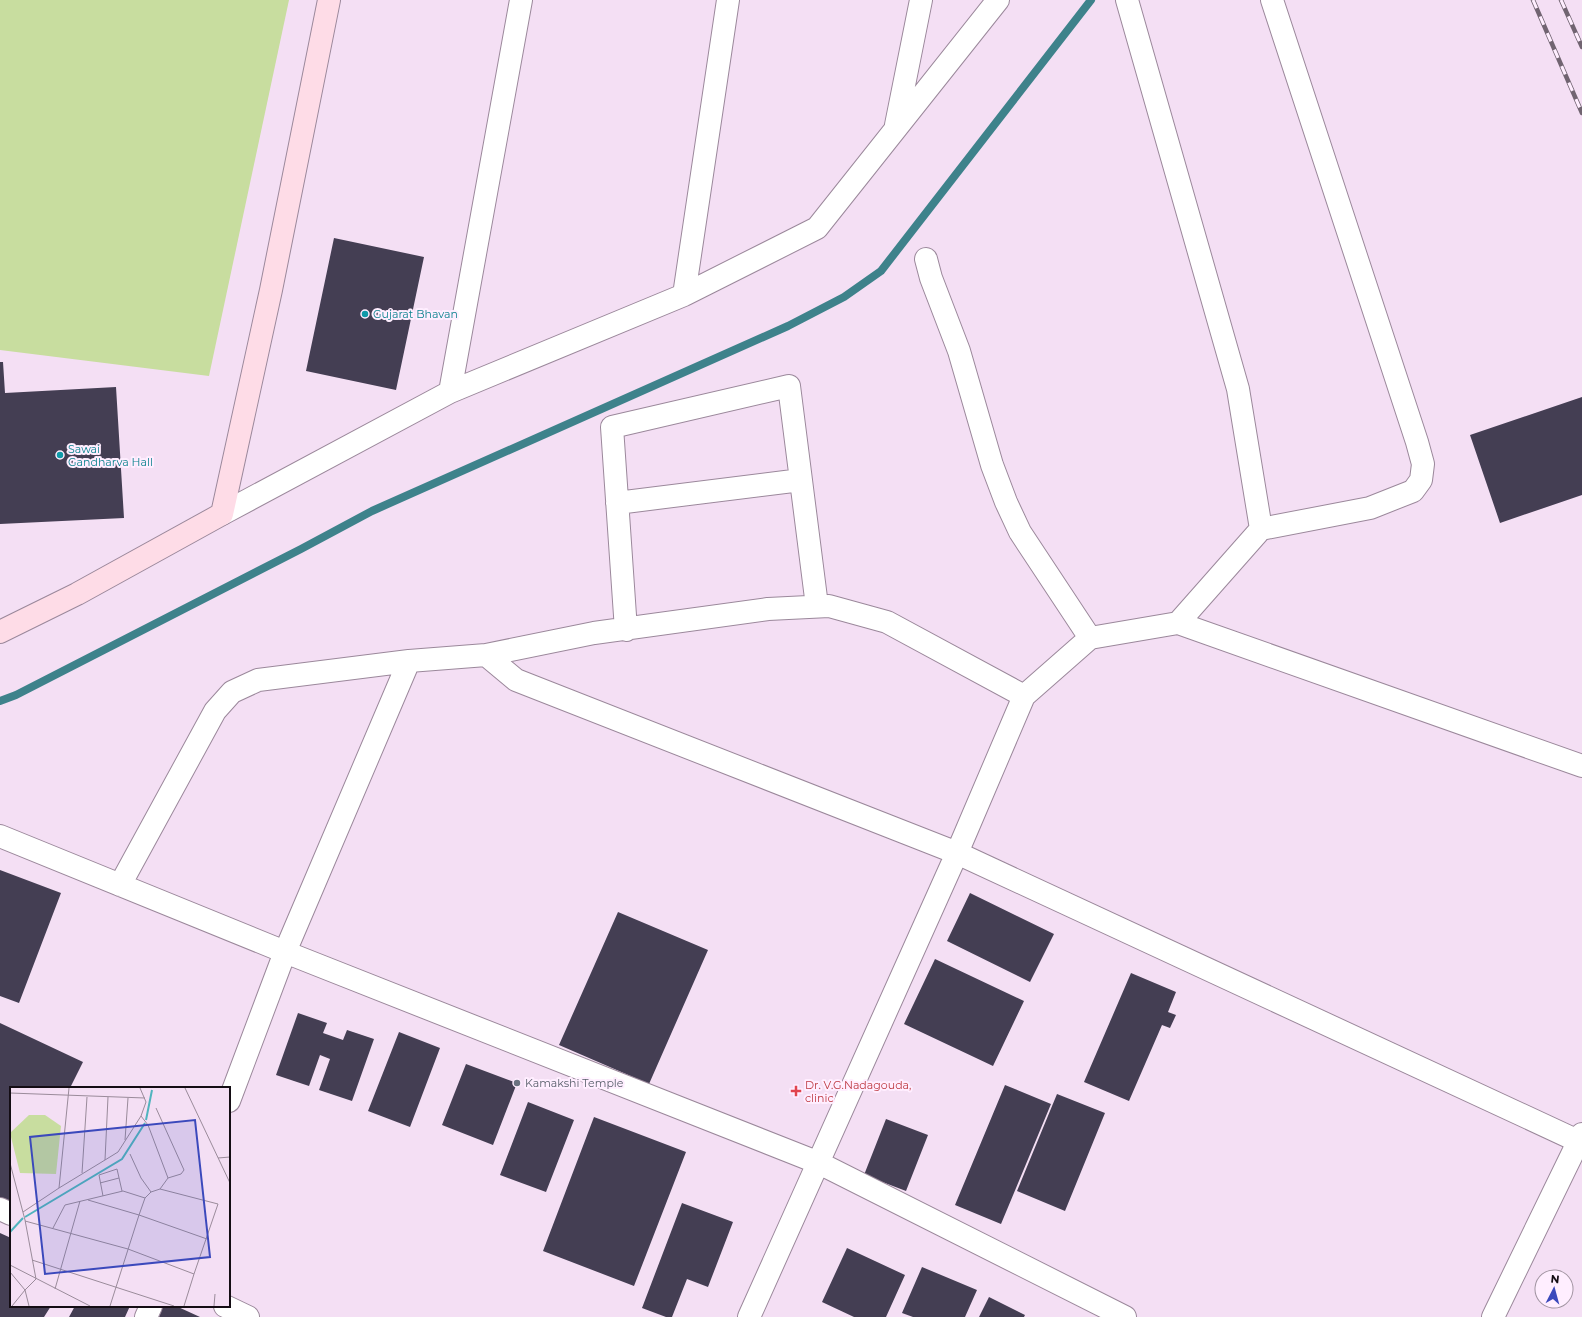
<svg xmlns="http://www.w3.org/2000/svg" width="1582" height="1317" viewBox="0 0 1582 1317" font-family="Montserrat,sans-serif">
  <rect width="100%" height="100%" fill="#f4dff4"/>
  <path fill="#c8dd9f" d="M 0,0 L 289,0 L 209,376 L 0,350 Z"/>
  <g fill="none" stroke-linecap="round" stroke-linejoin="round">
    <path stroke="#3e828b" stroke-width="8" d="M 0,701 L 16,695 L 301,549 L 372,511 L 788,326 L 844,297 L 881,271 L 1091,0"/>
  </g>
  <path fill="#443e53" d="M 334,238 L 424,257 L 396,390 L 306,371 Z
    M 0,362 L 3,362 L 5,393 L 116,387 L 124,518 L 0,524 Z
    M 1582,397 L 1582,495 L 1500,523 L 1470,435 Z
    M 0,870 L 61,893 L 19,1003 L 0,996 Z
    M 970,893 L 1054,934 L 1030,982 L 947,941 Z
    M 618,912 L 708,950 L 649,1084 L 559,1045 Z
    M 935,959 L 1024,1001 L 993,1066 L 904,1024 Z
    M 1131,973 L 1176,992 L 1168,1012 L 1176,1015 L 1170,1028 L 1162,1025 L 1129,1101 L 1084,1082 Z
    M 298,1013 L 327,1023 L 323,1033 L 343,1040 L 347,1030 L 374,1039 L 352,1101 L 319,1090 L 330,1059 L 320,1055 L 309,1086 L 276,1075 Z
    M 0,1023 L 83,1062 L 70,1088 L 11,1088 L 11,1205 L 0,1200 Z
    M 399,1032 L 440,1048 L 410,1127 L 368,1111 Z
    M 466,1064 L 517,1083 L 493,1145 L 442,1125 Z
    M 1005,1085 L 1051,1104 L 1001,1224 L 955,1205 Z
    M 1057,1094 L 1105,1113 L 1065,1211 L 1017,1191 Z
    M 528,1102 L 574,1120 L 546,1192 L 500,1175 Z
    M 594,1117 L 686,1152 L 634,1286 L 543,1251 Z
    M 886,1119 L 928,1135 L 906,1191 L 864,1175 Z
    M 682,1203 L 733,1222 L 708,1287 L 687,1279 L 672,1317 L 666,1317 L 642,1308 Z
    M 0,1233 L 11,1238 L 11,1306 L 51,1306 L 44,1317 L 0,1317 Z
    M 847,1248 L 905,1275 L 886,1317 L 854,1317 L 822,1302 Z
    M 922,1267 L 977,1290 L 965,1317 L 913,1317 L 902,1313 Z
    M 989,1297 L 1025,1315 L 1024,1317 L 979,1317 Z
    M 75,1306 L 130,1306 L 125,1317 L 69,1317 Z
    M 163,1306 L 176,1306 L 200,1317 L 159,1317 Z"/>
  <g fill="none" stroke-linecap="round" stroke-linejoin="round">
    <defs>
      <path id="street" d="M 1127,0 L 1238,389 L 1261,529
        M 896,125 L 921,0
        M 926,259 L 931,278 L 959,351 L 992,465 L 1006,502 L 1020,532 L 1090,638 L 1178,623 L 1582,766
        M 684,295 L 817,228 L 998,0
        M 450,392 L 521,0
        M 617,503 L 801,480
        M 222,514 L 450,392 L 684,295 L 728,0
        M 1178,623 L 1261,529 L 1370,508 L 1413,491 L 1421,480 L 1423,464 L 1417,442 L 1272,0
        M 626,630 L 612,427 L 789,386 L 817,606
        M 486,655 L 516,680 L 957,853 L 1024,696 L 1090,638
        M 0,836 L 285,952 L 819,1163 L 1125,1317
        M 120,885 L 215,711 L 232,692 L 258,680 L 409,661 L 486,655 L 594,633 L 768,609 L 829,606 L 887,622 L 1024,696
        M 229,1101 L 285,952 L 409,661
        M 0,1209 L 11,1214
        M 225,1306 L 248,1317
        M 146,1317 L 151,1306
        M 749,1317 L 957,853 L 1578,1141
        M 1493,1317 L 1582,1134"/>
      <path id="secondary" d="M 0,632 L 77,594 L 222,514 L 271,290 L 329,0"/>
    </defs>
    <use href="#street" stroke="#9b889b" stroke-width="24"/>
    <use href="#secondary" stroke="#9b889b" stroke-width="24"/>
    <use href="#street" stroke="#fff" stroke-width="22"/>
    <use href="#secondary" stroke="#fedce7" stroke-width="22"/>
    <defs>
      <path id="rail" d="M 1533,0 L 1582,113
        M 1561,0 L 1582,47"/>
    </defs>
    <use href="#rail" stroke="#716471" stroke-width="4.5"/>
    <use href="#rail" stroke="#fef" stroke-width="3" stroke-dasharray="9" stroke-linecap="butt"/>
  </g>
  <g fill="#0f9aa8" stroke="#fef" stroke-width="1.5">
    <circle cx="365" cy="314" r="4"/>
    <circle cx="60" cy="455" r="4"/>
  </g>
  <circle fill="#6b7280" stroke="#fef" stroke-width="1.5" cx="517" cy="1083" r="4"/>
  <path fill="#e0444e" stroke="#fef" stroke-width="1.5" d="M794 1085h4v4h4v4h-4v4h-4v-4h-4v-4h4z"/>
  <g text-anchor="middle" stroke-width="4" stroke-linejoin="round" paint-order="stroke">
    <g font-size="11" fill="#0d838f" stroke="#fef" text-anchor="start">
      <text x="373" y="318">Gujarat Bhavan</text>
      <text x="68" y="453">Sawai<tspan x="68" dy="13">Gandharva Hall</tspan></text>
    </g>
    <g font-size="11" fill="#5b616d" stroke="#fef" text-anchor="start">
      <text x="525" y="1087">Kamakshi Temple</text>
    </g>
    <g font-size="11" fill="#be3a42" stroke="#fef" text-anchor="start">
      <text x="805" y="1089">Dr. V.G.Nadagouda,<tspan x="805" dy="13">clinic</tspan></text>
    </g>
  </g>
  <g transform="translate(10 1087)">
    <rect width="220" height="220" fill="#f4dff4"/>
    <path d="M 19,28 L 35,28 L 51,39 L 46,87 L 10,86 L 0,46 Z" fill="#c8dd9f"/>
    <path fill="none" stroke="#50b4be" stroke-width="2" d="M 136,33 L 142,3M 15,130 L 112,72 L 135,36M 0,145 L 13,131"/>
    <path fill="none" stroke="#9a8b9a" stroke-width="1" d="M 175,1 L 220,96M 0,6 L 135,11M 146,21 L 174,83 L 171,87 L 158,91 L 150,102M 131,29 L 138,38 L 158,91M 115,53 L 118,11M 120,67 L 131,91 L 141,105 L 150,102 L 208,117 L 184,187M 208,71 L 220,70M 95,73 L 108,65 L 131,29 L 136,15 L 130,1M 0,76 L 15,133 L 26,192M 72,86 L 77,10M 90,96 L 109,91M 49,101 L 95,73 L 98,10M 93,109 L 89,88 L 107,82 L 112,104M 78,113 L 129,128 L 135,111 L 141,105M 13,125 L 49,101 L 59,1M 15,134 L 118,162 L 184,187 L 174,219M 43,141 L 55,118 L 113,104 L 135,111M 22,173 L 164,219M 0,178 L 80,219M 0,185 L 15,203 L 2,219M 45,202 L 70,114M 19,219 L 15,203 L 26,192M 100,219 L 129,128 L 197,152M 204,219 L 205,207"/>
    <path fill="#3b49bc" fill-opacity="0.15" stroke="#3b49bc" stroke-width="2" d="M 185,33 L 200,170 L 35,187 L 20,50 Z"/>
    <rect width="220" height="220" fill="none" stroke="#140d14" stroke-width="2"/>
  </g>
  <g transform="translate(1554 1289) rotate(6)"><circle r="19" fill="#ffeeff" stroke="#a194a1"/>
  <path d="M0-3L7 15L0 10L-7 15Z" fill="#3b49bc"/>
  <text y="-6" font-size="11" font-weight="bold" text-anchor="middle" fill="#140d14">N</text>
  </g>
</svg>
